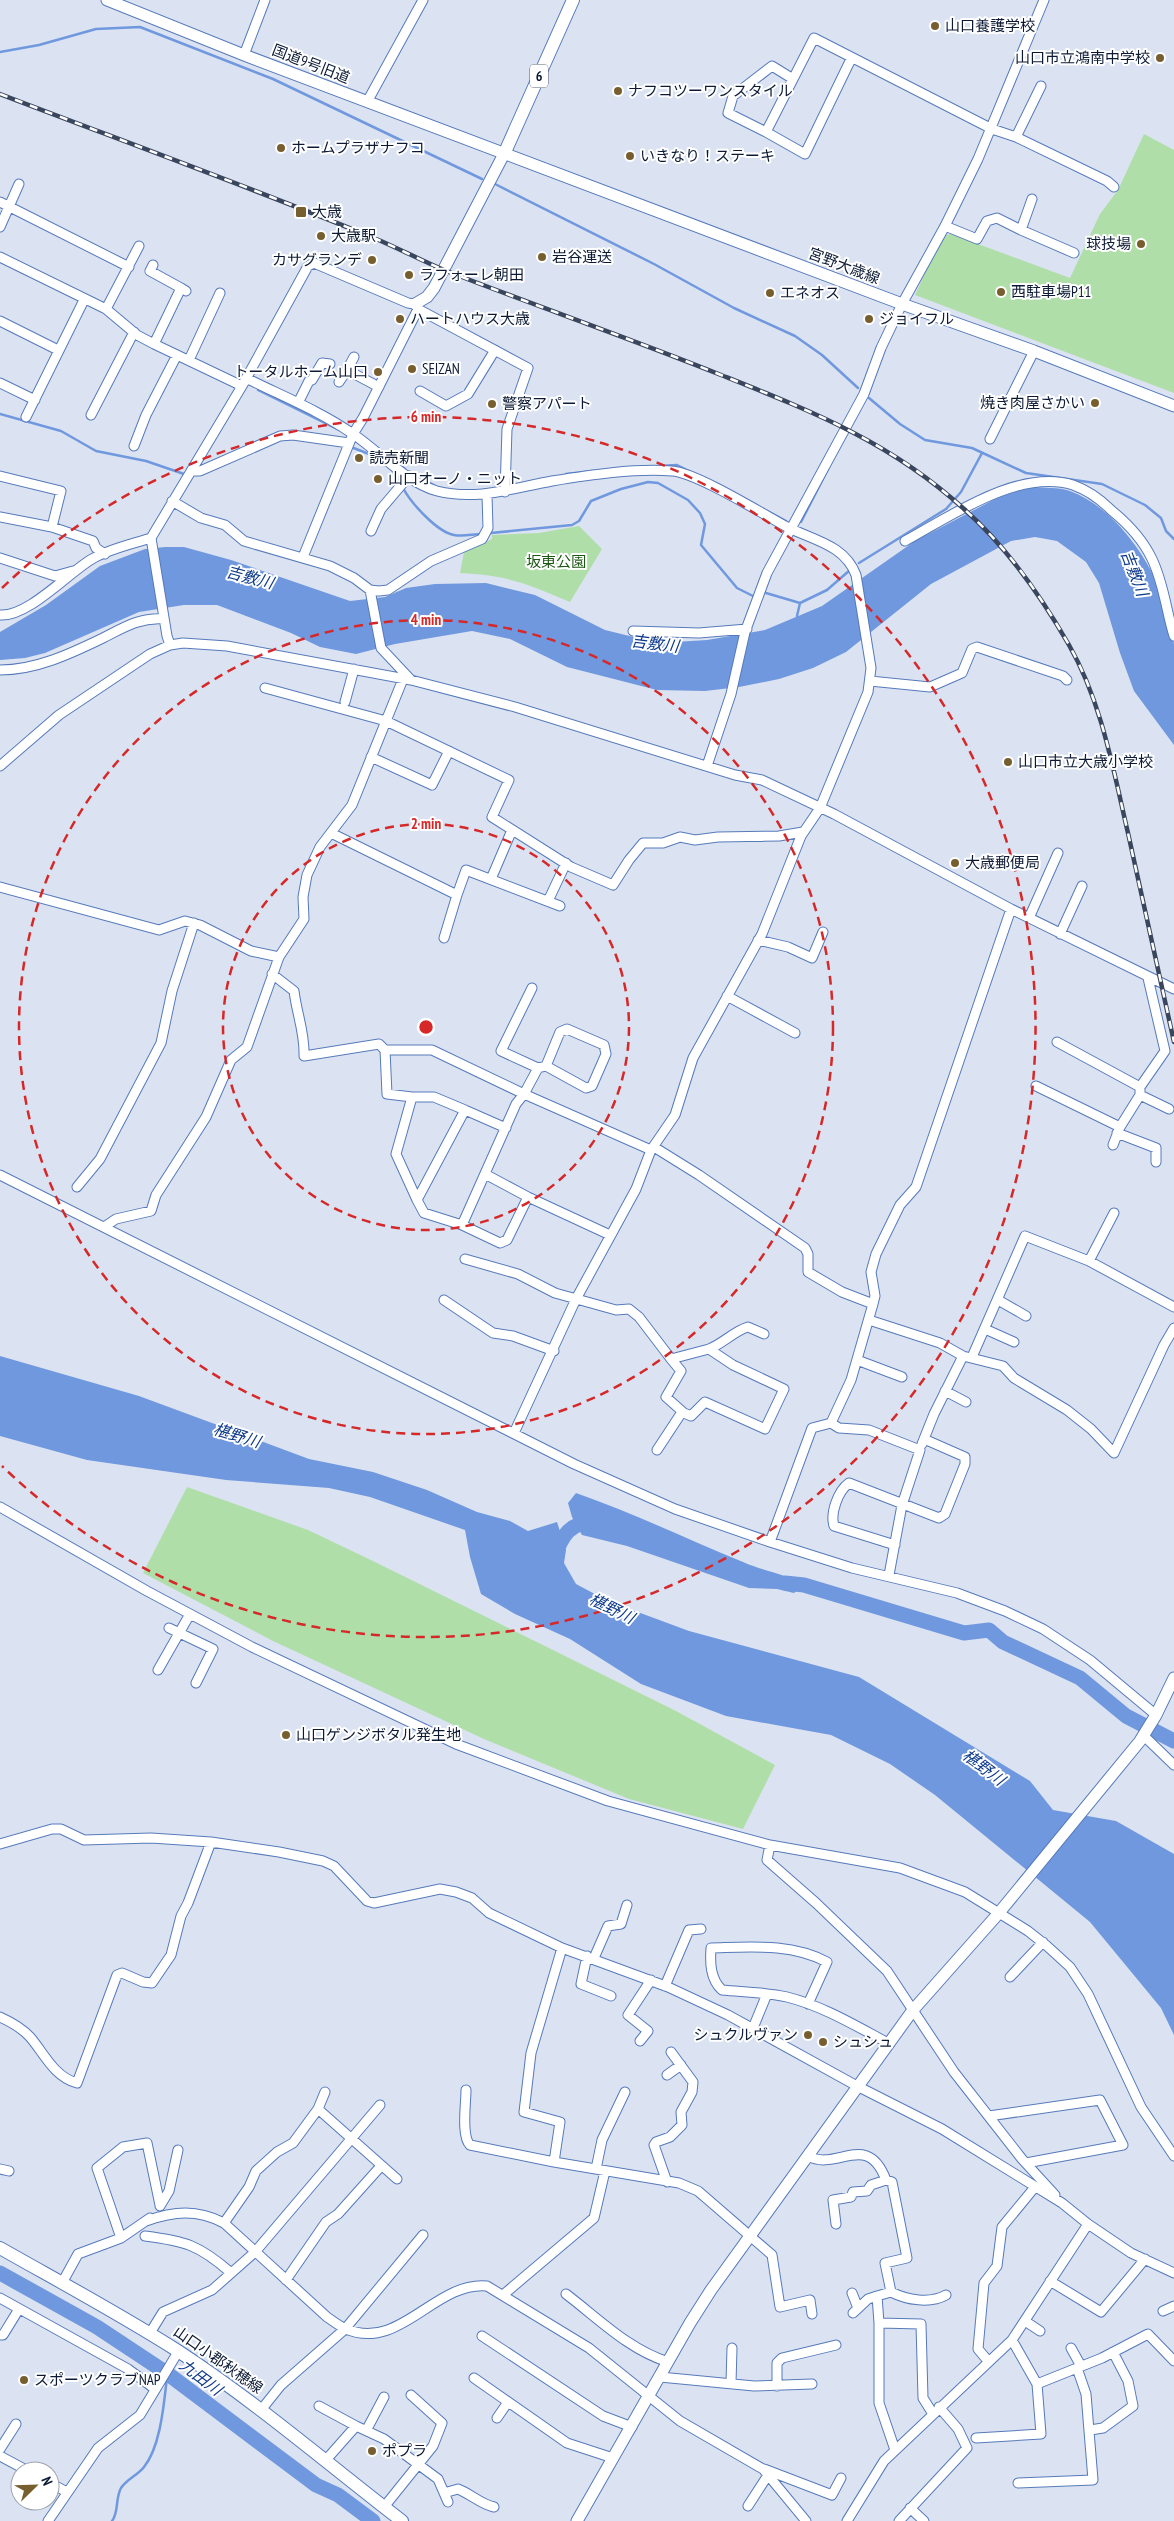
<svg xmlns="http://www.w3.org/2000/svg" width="1174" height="2521" viewBox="0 0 1174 2521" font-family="'PT Sans Narrow','Noto Sans JP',sans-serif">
  <rect width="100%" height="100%" fill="#dbe3f2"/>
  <path fill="#b0dea9" d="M 1144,134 L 1174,150 L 1174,393 L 915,295 L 942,236 L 951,234 L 1070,278 L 1100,214 L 1118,190 Z
    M 579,526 L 602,549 L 570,602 C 528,584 507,575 460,573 L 464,552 L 492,539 L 492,535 L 539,533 Z
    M 187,1487 L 308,1530 L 373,1561 L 676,1711 L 775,1765 L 743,1829 L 629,1799 L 484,1739 L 273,1641 L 143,1573 Z"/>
  <path fill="#7098de" d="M 1032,487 C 1044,488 1059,487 1070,491 C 1125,511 1171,589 1174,645 C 1174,678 1174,712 1174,745 L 1134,691 L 1120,653 L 1099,583 L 1086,562 L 1057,541 L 1035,537 L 1011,541 L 931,584 L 846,652 L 813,668 L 779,679 L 739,687 L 705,691 L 657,690 L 567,667 L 510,639 L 472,631 L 395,644 L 356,654 L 320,647 L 291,633 L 217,605 L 184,605 L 139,612 L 45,653 L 25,658 L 0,660 L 0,632 L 46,605 L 100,566 L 145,549 L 165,547 L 184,547 L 231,560 L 350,601 L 385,597 L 406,588 L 435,584 L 486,583 L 535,595 L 605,630 L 658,643 L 707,640 L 765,630 L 822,606 L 915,541 L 999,497 Z
    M 0,1356 L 139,1396 L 309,1459 L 373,1472 L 427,1490 L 477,1512 L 510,1521 L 528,1531 L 557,1522 L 566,1550 L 564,1563 L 576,1584 L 608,1601 L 689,1631 L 859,1677 L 1030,1781 L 1053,1810 L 1116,1821 L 1174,1854 L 1174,2035 L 1161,2008 L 1090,1922 L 935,1795 L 890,1764 L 831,1735 L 726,1716 L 641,1684 L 570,1639 L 515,1614 L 481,1594 L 470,1557 L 465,1530 L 370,1497 L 329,1488 L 226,1480 L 87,1460 L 0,1436 Z
    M 576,1493 C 633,1513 687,1539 743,1562 C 763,1571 786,1574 804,1585 L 794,1593 L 777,1589 L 749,1588 L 627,1546 L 582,1535 L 572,1517 L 568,1503 Z"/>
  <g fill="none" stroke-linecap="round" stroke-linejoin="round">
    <path stroke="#7098de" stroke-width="2.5" d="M 0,52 L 39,45 L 96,29 L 140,27 L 273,79 L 482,179
      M 495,184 L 654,264 L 734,308 L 795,336 L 822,355 L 858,388
      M 258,390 L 339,430
      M 869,398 L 900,424 L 925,440 L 972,448 L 1026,473 L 1102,484 L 1145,505 L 1161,518 L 1166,531 L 1174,539
      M 0,414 L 61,431 L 96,451 L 146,461 L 184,474
      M 351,447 L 374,456 L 385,465
      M 390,458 L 405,469
      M 658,466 L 677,465 L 693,473
      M 393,471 L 400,483
      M 412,474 L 434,485
      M 566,474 L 593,471
      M 403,488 C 411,503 437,532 454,535 C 463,537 473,534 482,534
      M 767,511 L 786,521
      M 801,522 L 828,469
      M 491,533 L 572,525 L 579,521 L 591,501 L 621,489 L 648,482 L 658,483 L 688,500 L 700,513 L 705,524 L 701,545 L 737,588 L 753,596
      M 859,563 L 946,509 L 961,492 L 982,453
      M 766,593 L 800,603
      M 797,616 L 800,603 L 827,590 L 850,570
      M 112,2521 C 119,2512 115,2499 121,2488 C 127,2479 138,2475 144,2467 C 161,2446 164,2402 167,2377"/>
    <path stroke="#7098de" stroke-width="15" d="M 555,1557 C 561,1536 571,1521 595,1522
      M 785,1583 L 804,1585 L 964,1633 L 989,1630 L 1003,1642 L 1080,1678 L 1126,1716 L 1174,1741
      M 0,2273 L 97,2327 L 168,2374 L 316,2485 L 338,2495 L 373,2521"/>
    <defs>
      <path id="street" d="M 244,55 L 265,0
        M 851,59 L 805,154 L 766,132 L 814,38 L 992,129 L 1016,137 L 1107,181 L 1114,187
        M 367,102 L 423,0
        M 766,132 L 728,113 L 733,96 L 772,66 L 793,79
        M 1016,137 L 1041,86
        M 0,202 L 129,267
        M 945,226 L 977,239 L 987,221 L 997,218 L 1021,230 L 1032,199
        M 0,227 L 19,184
        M 1021,230 L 1074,253
        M 0,257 L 106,309 L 137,335 L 154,344 L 242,386
        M 153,265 L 150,271 L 181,288
        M 106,309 L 139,246
        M 0,321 L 58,350
        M 154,344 L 181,288 L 186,291
        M 354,357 L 347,370 L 379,387
        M 189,360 L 220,293
        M 246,378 C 282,396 320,411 353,434 C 380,452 405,482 437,491 C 477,501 513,488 552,481 C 589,475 635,468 672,471 C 695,472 763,514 787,527 C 813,540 845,545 856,575 L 871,668 L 868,692 L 820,808 L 801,836 L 762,934 L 693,1058 L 675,1115 L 651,1150 L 636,1189 L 576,1299 L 514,1433
        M 339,382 L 347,370
        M 0,383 L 35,400
        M 420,391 L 446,406 L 468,394 L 495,350
        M 298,403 L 309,381 L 312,380 L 322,363 L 330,364
        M 91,415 L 134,332
        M 26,417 L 84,300
        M 990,439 L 1034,351
        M 134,446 L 146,415 L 177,355
        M 191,471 L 200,471 L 280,436 L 293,435 L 349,443
        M 0,476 L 61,491 L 52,527
        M 172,501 L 201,518 L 225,525 L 244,541 L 330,566 L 354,578 L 370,590 L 379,591 L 388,590 L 431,561 L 482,539 L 488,528 L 487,495
        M 0,517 L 52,527 L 93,541 L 96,548 L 105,554
        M 371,531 L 381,509 L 409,476
        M 905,541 C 951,516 1019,468 1073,485 C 1087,490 1101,500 1111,510 C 1127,523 1143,540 1152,559 C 1164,584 1166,610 1174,636
        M 303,557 L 353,434 L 363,418 L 418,309
        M 0,558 L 55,576 L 73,571
        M 370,590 L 381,648 L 411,680
        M 0,615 C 28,617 68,573 92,559 C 109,549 132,544 151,538
        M 633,631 L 699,633 L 747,629
        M 170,645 L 167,636 L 151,538 L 242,386 L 308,266 L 314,263 L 408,303 L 415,304 L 418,309 L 528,368 L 507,429 L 505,492
        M 0,670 C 36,670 70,654 103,638 C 123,628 140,617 164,619
        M 870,681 L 930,687 L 962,673 L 972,649 L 977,647 L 1063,676 L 1067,680
        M 265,688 L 386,721 L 509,780 L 492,817 L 571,867 L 613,885 L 629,860 L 643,843 L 663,843 L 680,837 L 695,840 L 718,837 L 779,836 L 803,832
        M 345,702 L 354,669
        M 371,757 L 432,785 L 449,751
        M 0,766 L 59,715 L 150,654 L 170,645 L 183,643 L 227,646 L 411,680 L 515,707 L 735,775 L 762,780 L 834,814 L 1011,909 L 1174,989
        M 707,766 L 731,694 L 745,632 L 767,573 L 864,394 L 881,348 L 902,304 L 945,226 L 978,159 L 1044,0
        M 331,833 L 457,895 L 466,870 L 560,906
        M 491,879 L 512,830
        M 0,887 L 159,930 L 185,921 L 200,925 L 251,951 L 279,957
        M 548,901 L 566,863
        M 1029,918 L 1058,853
        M 1060,934 L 1082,886
        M 444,938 L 457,895
        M 758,940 L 788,947 L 812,958 L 823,932
        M 272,974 L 294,991 C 297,1015 305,1033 304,1056 L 379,1044 L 385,1050
        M 532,988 L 501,1051 L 538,1068
        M 727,996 L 795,1033
        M 1057,1042 L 1140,1087
        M 546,1066 L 586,1088 L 592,1086 L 606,1054 L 604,1045 L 567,1029 L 560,1032 L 546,1066 L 538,1068 L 524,1094 L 651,1150
        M 1036,1086 L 1120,1127
        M 1140,1095 L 1169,1109
        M 412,1097 L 387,1094 L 385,1050 L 432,1050 L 524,1094 L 516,1104 L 462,1225 L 424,1213 L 417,1200 L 465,1110 L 506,1128
        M 1117,1133 L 1156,1148 L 1156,1162
        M 1113,1145 L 1120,1127 L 1140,1095 L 1140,1087 L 1165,1051 L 1148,978
        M 654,1147 L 699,1175 L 805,1248 L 808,1254 L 808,1272 L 842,1292 L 873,1304
        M 0,1175 L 574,1464 L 675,1509 L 770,1542 L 852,1568 L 957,1593 L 1005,1611 L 1043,1629 L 1090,1660 L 1156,1715
        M 77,1187 L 100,1159 L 161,1043 L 172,991 L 194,923
        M 528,1197 L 610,1235
        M 417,1200 L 396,1154 L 412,1097 L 434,1097 L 465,1110
        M 462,1225 L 500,1243 L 507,1240 L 528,1197 L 485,1174
        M 104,1227 L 116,1219 L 151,1211 L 156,1195 L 206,1117 L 231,1060 L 247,1047 L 279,957 L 304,919 L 303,897 L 307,875 L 320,847 L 352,805 L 403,679
        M 465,1259 L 518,1274 L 555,1293 L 616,1310 L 629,1309 L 639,1317 L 671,1359 L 709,1349 L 733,1365 L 784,1389 L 765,1429 L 705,1402 L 691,1416 L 684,1413 L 666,1397 L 681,1371 L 671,1359
        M 1089,1261 L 1114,1213
        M 444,1300 L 493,1333 L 513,1336 L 554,1351
        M 998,1300 L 1026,1316
        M 869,1320 L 940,1343 L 963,1356 L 1003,1366 L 1014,1378 L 1067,1410 L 1091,1429 L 1114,1453 L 1164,1345 L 1174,1328
        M 985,1329 L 1014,1342
        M 709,1349 C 724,1343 734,1331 748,1327 L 764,1334
        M 972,1357 L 1025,1236 L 1089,1261 L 1174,1307
        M 857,1360 L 902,1377
        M 945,1391 L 966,1402
        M 831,1423 L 839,1428 L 869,1430 L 920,1450 L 902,1505 L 889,1575
        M 922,1444 L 934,1414 L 963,1356
        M 657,1450 L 682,1412
        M 0,1507 L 147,1591 L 252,1647 L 456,1744 L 608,1801 L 770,1845 L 900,1868 L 965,1892 L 1028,1931 L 1047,1946 L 1070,1967 L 1088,1994 L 1141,2107 L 1174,2156
        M 770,1542 L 812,1428 L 831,1423 L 851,1380 L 873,1304 L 875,1296 L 871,1272 L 876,1254 L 900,1205 L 916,1187 L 1011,909
        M 895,1545 L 834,1526 C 830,1513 838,1491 849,1483 L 939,1518 L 945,1514 L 965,1464 L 965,1457 L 924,1439
        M 169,1628 L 213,1649 L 196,1683
        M 158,1670 L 190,1614
        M 1143,1735 L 1174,1765
        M 0,1844 L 52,1829 L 61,1829 L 84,1840 L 151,1838 L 211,1842 L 279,1852 L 323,1861 L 334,1866 L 367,1901 L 374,1903 L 440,1889 L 456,1892 L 472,1898 L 489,1913 L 562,1948 L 668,1987 L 728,2015 L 857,2086 L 942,2129 L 1062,2203 L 1088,2224 L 1131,2253 L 1174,2273
        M 770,1845 L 767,1860 L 816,1903 L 887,1971 L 954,2072 L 1022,2159 L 1055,2195
        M 562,1948 L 531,2053 L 524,2112 L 560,2122 L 554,2162 L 679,2183 L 698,2191 L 772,2255 L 780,2307 L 810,2300 L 812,2314
        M 587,1956 L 581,1984 L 611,1996
        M 594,1958 L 608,1926 L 621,1924 L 627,1905
        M 1010,1977 L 1043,1942
        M 665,1986 L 689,1930 L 701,1929
        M 808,2004 L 827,1962 C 791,1943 751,1947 711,1948 C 710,1962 710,1979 722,1990 C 743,1992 766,1992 787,1997 C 823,2006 856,2026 888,2043
        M 0,2017 C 11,2022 22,2028 30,2037 C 44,2053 54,2077 77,2083 L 117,1975 L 122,1973 L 143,1982 L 152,1983 L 171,1955 L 181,1916 L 188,1903 L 211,1842
        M 753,2028 L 767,1994
        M 640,2041 L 648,2031 L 628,2015 L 651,1980
        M 667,2075 L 681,2065
        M 466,2090 C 466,2104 461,2136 470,2145 L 554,2162
        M 318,2109 L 397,2179
        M 989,2116 L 1100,2100 L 1123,2145 L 1026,2163
        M 808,2156 C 837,2172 867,2130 886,2180 L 871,2185 L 867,2191 L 853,2192 L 851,2197 L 833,2200 L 836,2224
        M 0,2169 L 9,2171
        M 596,2169 L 602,2140 L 625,2092
        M 667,2182 L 654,2145 L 656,2142 L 670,2137 L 682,2125 L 681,2112 L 692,2092 L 693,2082 L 671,2052
        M 160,2206 L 169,2191 L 178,2150
        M 146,2221 C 174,2211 197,2209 224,2223 L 327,2317 C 333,2321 339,2326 346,2329 C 400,2352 435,2281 487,2286 L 589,2348 L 680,2421 L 763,2469 L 806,2521
        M 224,2223 L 249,2187 L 256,2171 L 277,2152 L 293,2143 L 318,2109 L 325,2092
        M 145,2236 C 185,2241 199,2245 230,2272
        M 121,2238 L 97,2168 L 123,2147 L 147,2143 L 160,2205
        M 286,2280 L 326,2222 L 338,2214 L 381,2166
        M 1050,2281 L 1101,2312 L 1145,2259
        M 62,2283 L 78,2254 L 121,2238 L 150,2218
        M 891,2292 C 907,2300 930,2304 946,2295
        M 852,2293 L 858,2308
        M 566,2294 C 599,2319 628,2349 668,2362
        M 503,2295 L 594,2218 L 605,2171
        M 0,2298 L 128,2369 L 155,2389
        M 1163,2311 L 1174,2306
        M 853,2313 L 868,2299 L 877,2296
        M 1025,2321 L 1040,2331
        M 879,2323 L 877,2296 L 891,2292 L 885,2263 L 907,2258 L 892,2182 L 886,2180
        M 150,2333 L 163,2312 L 212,2290 L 255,2252 L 380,2105
        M 0,2335 L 3,2335 L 19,2309
        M 482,2336 L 603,2416 L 632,2427
        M 1071,2348 L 1081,2366
        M 988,2361 L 978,2349 L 984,2283 L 997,2266 L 1002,2227 L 1035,2187
        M 660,2377 L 754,2386 L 812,2384
        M 474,2378 L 567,2443 L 613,2458
        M 731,2383 L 732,2348
        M 1037,2384 L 1102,2358 L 1148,2334 L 1174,2361
        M 777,2386 L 777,2363 L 782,2358 L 836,2345
        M 319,2406 L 356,2426
        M 261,2410 L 281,2385 L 345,2329 L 423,2235
        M 497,2418 L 508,2402
        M 367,2429 L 384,2397
        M 1090,2430 L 1103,2428 L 1133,2406 L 1128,2381 L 1113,2352
        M 976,2438 L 1041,2434 L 1037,2384 L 1012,2340
        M 0,2449 L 16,2424
        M 895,2450 L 879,2403 L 879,2323 L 921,2324 L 923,2398 L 933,2414
        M 0,2456 L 28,2471
        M 325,2461 L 356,2426 L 384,2439 L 438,2479 L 448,2502
        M 764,2469 L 832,2495 L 841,2478
        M 50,2483 L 67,2492
        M 1018,2483 L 1093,2480 L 1086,2394 L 1077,2368
        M 444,2493 L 458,2489 C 471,2494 480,2504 494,2507
        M 748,2506 L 768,2475
        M 384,2507 L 433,2446 L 442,2423 L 411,2395
        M 910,2508 L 924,2521
        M 48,2521 L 98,2448 L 140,2415 L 178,2352
        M 847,2521 L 884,2461 L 1012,2340 L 1088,2224
        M 899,2521 L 967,2448 L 958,2429 L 939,2407"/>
      <path id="secondary" d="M 107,0 L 244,55 L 902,304 L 1034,351 L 1174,406
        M 415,304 L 427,297 L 434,288 L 505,152
        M 577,2521 L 690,2323 L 711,2290 L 913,2010 L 998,1914 L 1140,1741 L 1156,1715 L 1174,1678"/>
      <path id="primary" d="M 505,152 L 573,0
        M 0,2248 C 60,2282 120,2314 178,2351 C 256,2402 328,2464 402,2521"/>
    </defs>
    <use href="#street" stroke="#567aba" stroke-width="11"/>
    <use href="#secondary" stroke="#567aba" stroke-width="13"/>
    <use href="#primary" stroke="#567aba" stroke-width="14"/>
    <use href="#street" stroke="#fff" stroke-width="9"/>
    <use href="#secondary" stroke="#fff" stroke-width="11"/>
    <use href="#primary" stroke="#fff" stroke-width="12"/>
    <defs>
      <path id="rail" d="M 0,94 C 123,141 247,186 369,236 C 394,246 418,259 444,270 C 536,306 629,338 721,375 C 811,411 891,442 964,509 C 1007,547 1041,596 1069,645 C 1102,703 1113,769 1128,833 C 1143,903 1159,972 1174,1042"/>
    </defs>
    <use href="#rail" stroke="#39465d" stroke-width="4.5"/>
    <use href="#rail" stroke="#fff" stroke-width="2.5" stroke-dasharray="8" stroke-linecap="butt"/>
  </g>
  <g fill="none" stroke="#d62828" stroke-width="2.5" stroke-dasharray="9 6">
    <circle cx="426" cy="1027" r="203"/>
    <circle cx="426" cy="1027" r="407"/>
    <path d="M2 588A610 610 0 1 1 2 1466"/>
  </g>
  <g fill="#775e2f" stroke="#fff" stroke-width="2">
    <circle cx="935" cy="26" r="5"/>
    <circle cx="1160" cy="58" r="5"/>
    <circle cx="618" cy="91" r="5"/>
    <circle cx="281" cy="148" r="5"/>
    <circle cx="630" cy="156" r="5"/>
    <rect x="295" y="206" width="12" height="12" rx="2.5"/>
    <circle cx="321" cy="236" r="5"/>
    <circle cx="1141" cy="244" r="5"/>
    <circle cx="542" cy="257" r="5"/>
    <circle cx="372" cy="260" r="5"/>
    <circle cx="409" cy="275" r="5"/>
    <circle cx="1001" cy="292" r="5"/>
    <circle cx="770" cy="293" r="5"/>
    <circle cx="400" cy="319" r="5"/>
    <circle cx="869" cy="319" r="5"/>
    <circle cx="412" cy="369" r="5"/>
    <circle cx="378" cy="372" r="5"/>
    <circle cx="1095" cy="403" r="5"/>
    <circle cx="492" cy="404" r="5"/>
    <circle cx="359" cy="458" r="5"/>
    <circle cx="378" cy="479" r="5"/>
    <circle cx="1008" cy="762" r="5"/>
    <circle cx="955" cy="863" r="5"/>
    <circle cx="286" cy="1735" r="5"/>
    <circle cx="808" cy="2035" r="5"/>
    <circle cx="823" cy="2042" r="5"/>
    <circle cx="24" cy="2380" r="5"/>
    <circle cx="372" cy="2451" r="5"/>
  </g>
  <g text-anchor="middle" stroke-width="4" stroke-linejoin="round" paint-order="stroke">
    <rect fill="#fff" stroke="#555f71" stroke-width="1" x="530" y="64.5" width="18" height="23" rx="4"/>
    <g font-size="14" font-weight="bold" fill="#0c1a34">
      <text x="539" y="81">6</text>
    </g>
    <g font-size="15" fill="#0c1a34" stroke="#fff" text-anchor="start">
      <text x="945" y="31">山口養護学校</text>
      <text x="1150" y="63" text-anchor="end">山口市立鴻南中学校</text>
      <text x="628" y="96">ナフコツーワンスタイル</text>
      <text x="291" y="153">ホームプラザナフコ</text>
      <text x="640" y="161">いきなり！ステーキ</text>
      <text x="312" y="217">大歳</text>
      <text x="331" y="241">大歳駅</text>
      <text x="1131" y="249" text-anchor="end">球技場</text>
      <text x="552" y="262">岩谷運送</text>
      <text x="362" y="265" text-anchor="end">カサグランデ</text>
      <text x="419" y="280">ラフォーレ朝田</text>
      <text x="1011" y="297">西駐車場P11</text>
      <text x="780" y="298">エネオス</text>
      <text x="410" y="324">ハートハウス大歳</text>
      <text x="879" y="324">ジョイフル</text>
      <text x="422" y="374">SEIZAN</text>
      <text x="368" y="377" text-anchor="end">トータルホーム山口</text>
      <text x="1085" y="408" text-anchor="end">焼き肉屋さかい</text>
      <text x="502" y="409">警察アパート</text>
      <text x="369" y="463">読売新聞</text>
      <text x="388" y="484">山口オーノ・ニット</text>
      <text x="1018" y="767">山口市立大歳小学校</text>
      <text x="965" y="868">大歳郵便局</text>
      <text x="296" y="1740">山口ゲンジボタル発生地</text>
      <text x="798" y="2040" text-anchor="end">シュクルヴァン</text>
      <text x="833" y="2047">シュシュ</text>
      <text x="34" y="2385">スポーツクラブNAP</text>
      <text x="382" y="2456">ポプラ</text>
    </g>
    <g font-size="15" fill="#0c1a34" stroke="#fff">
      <text transform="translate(311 64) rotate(21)" y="5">国道9号旧道</text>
      <text transform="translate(844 266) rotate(21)" y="5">宮野大歳線</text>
      <text transform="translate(218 2360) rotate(35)" y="5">山口小郡秋穂線</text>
    </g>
    <g font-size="15" fill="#1e5815" stroke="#fff">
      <text x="556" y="567">坂東公園</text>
    </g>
    <g font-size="16" font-style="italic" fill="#0e3b8c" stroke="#fff">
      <text transform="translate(1135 573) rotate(69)" y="6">吉敷川</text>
      <text transform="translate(250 577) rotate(15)" y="6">吉敷川</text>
      <text transform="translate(655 643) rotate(7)" y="6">吉敷川</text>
      <text transform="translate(237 1435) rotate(17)" y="6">椹野川</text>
      <text transform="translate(612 1608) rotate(26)" y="6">椹野川</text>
      <text transform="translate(984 1767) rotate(37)" y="6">椹野川</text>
      <text transform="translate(201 2377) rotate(37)" y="6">九田川</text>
    </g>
  </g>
  <circle cx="426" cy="1027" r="8" fill="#d62828" stroke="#fff" stroke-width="2.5"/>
  <g font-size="15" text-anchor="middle" font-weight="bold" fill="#d62828" stroke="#fff" stroke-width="4" stroke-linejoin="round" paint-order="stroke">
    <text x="426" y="422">6 min</text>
    <text x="426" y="625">4 min</text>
    <text x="426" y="829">2 min</text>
  </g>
  <g transform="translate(35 2486) rotate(67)"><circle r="24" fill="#ffffff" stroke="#9ea3ae"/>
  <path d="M0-4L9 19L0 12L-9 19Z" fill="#775e2f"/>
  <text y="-8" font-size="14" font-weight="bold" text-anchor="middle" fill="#0c1a34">N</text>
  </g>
</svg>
